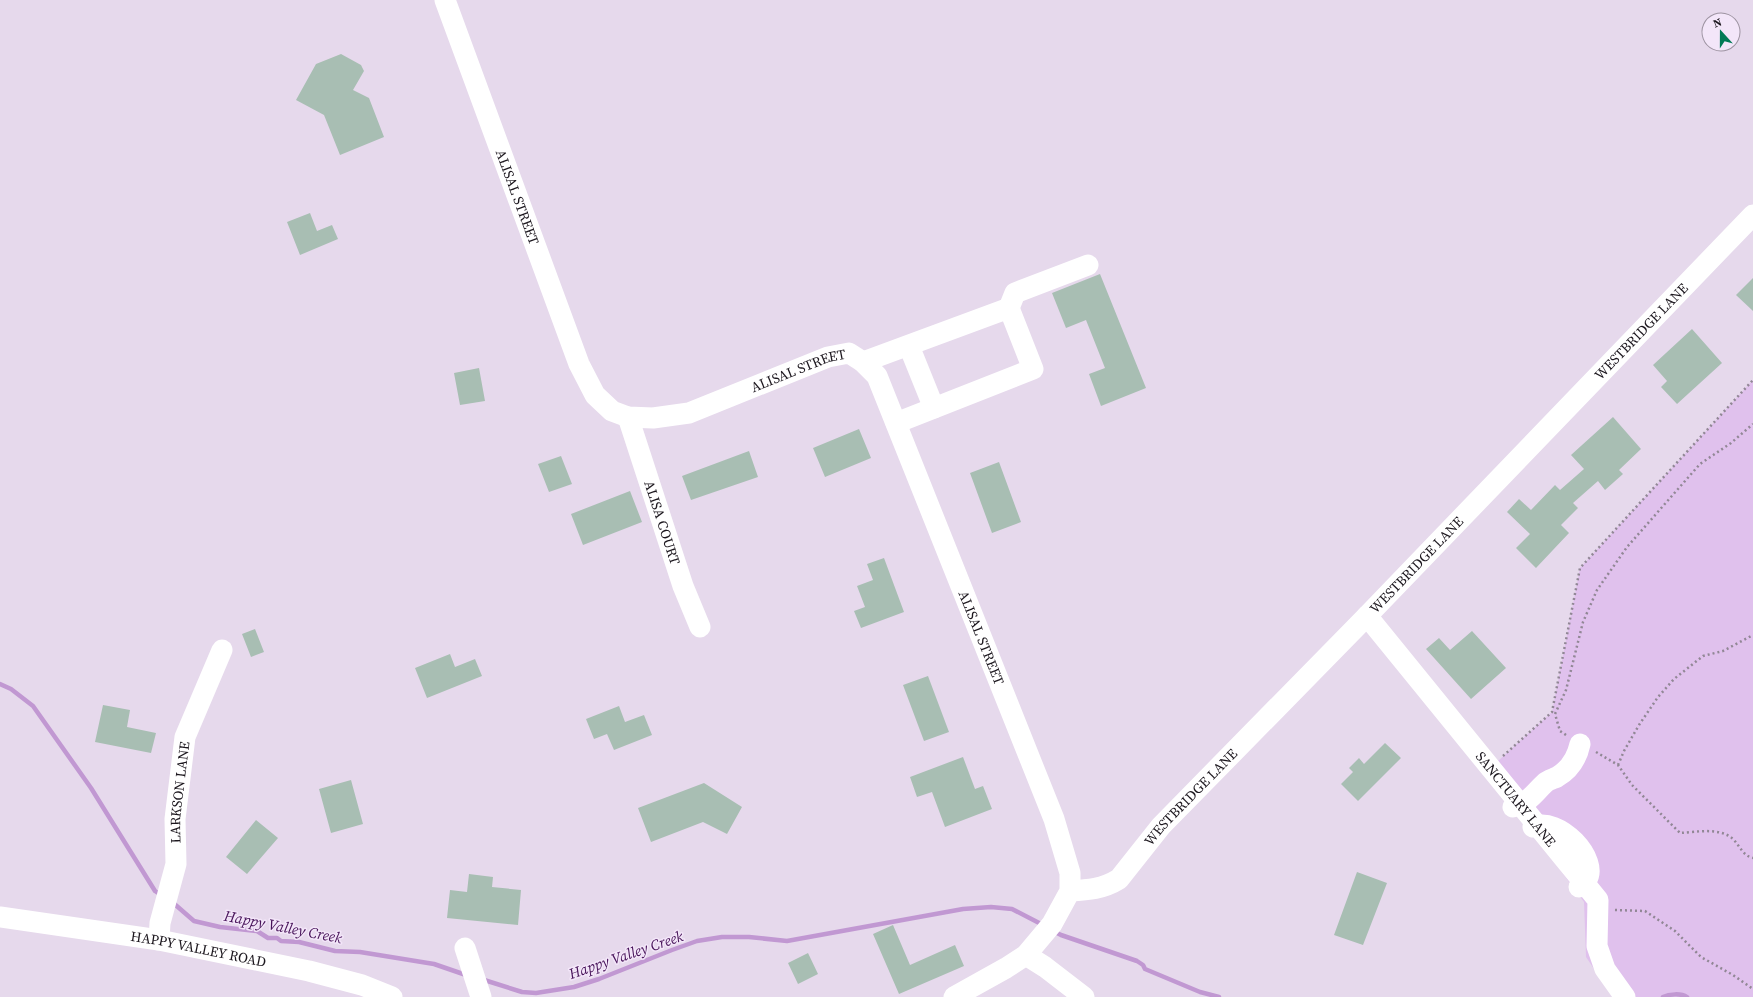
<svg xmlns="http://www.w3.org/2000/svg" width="1753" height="997" viewBox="0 0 1753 997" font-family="'Source Serif 4',serif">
  <rect width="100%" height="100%" fill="#e6d9ec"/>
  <path fill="#e0c1ed" d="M 1753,380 L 1753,997 L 1613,997 L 1586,957 L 1584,902 L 1487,771 L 1552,712 L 1580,568 Z"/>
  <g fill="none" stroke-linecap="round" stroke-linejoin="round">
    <path stroke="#c198d2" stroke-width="4.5" d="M 0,684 L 11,689 L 33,706 L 91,788 L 155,891 L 161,895
      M 171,901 L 194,921 L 220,927 L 257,931 L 268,938 L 277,938 L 281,941 L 299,942 L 335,951 L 360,952 L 434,964 L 466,975
      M 1053,931 L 1061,935 L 1137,961 L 1143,965 L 1145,969 L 1200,992 L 1219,997
      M 481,979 L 522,992 L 536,993 L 574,987 L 599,979 L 672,950 L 697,941 L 722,937 L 749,937 L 787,941 L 963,909 L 991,907 L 1012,909 L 1043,925
      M 1663,997 C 1669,994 1681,993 1687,997"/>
  </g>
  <path fill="#a8beb3" d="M 341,54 L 361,65 L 364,71 L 353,90 L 369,98 L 384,137 L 340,155 L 324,115 L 296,100 L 316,64 Z
    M 310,213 L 317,231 L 332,225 L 338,239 L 300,255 L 287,222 Z
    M 1100,274 L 1146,388 L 1101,406 L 1089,374 L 1105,368 L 1086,320 L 1066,328 L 1052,293 Z
    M 1753,278 L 1753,311 L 1736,295 Z
    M 1692,329 L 1722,363 L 1677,404 L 1661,387 L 1667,381 L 1653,365 Z
    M 479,368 L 485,401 L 460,405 L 454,373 Z
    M 1613,417 L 1641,449 L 1619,470 L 1623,474 L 1605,490 L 1598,481 L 1573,503 L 1578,508 L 1561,525 L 1569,533 L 1536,568 L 1516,548 L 1530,534 L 1507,512 L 1519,499 L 1531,510 L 1555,485 L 1560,490 L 1584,469 L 1571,455 Z
    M 859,429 L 871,458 L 825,477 L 813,448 Z
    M 749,451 L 758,477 L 691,500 L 682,476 Z
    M 561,456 L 572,484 L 549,492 L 538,464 Z
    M 999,462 L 1021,522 L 992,533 L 970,473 Z
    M 630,491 L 642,522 L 583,545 L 571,514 Z
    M 884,558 L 904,612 L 861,628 L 854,611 L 865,607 L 857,586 L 873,580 L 867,564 Z
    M 255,629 L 264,652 L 251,657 L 242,634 Z
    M 1472,631 L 1506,668 L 1471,699 L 1426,649 L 1439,638 L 1450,650 Z
    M 450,654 L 455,667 L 475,659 L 482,676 L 427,698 L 415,668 Z
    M 928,676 L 949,732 L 924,741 L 903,685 Z
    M 103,705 L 130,710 L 127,727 L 156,733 L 151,753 L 95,742 Z
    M 619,706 L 625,722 L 644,715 L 652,735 L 614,750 L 607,734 L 594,739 L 586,719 Z
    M 1385,743 L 1401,758 L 1358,801 L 1341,784 L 1353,772 L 1349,768 L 1359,758 L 1364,764 Z
    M 963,757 L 975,789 L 983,786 L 992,809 L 945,827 L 932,792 L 917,797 L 910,777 Z
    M 351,780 L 363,824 L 331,833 L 319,789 Z
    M 704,783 L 742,807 L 727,834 L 703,822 L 651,842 L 638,808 Z
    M 256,820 L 278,838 L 247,874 L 226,857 Z
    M 1357,872 L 1387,883 L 1363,945 L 1334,935 Z
    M 469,874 L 493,877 L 492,887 L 521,890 L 518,925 L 447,918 L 450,890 L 467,892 Z
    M 893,925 L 910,965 L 955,945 L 964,966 L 899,994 L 873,934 Z
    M 808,953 L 818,974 L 798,984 L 788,963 Z"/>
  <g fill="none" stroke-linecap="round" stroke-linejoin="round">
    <path stroke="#918795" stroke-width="2.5" stroke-dasharray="2 3" stroke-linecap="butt" d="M 1566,735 L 1560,731 L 1555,714 L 1566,690 L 1583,622 L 1597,590 L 1627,547 L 1700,464 L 1731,443 L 1753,424
      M 1596,752 L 1618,765 L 1632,785 L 1680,833 C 1696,832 1720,827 1733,839 C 1740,846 1743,856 1753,858
      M 1503,756 L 1552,712 L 1580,568 L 1753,380
      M 1618,765 L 1624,751 L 1639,725 L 1658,697 L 1674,679 L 1703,656 L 1723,651 L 1753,635
      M 1615,910 L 1645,911 L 1675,931 L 1701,957 L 1733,975 L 1753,989"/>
    <g stroke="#fff" stroke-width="21">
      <path id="s1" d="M 445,0 L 579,364 L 595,395 L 612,411 L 628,417 L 653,418 L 689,413 L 828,357 L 849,353 L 863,362 L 877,376 L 1054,819 L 1070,873 L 1070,891 L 1052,924 L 1026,955 L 1006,968 L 954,997"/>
      <path d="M 1009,308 L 1015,293 L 1088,265"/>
      <path d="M 909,346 L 934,408"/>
      <path d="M 863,362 L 1009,308 L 1033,369 L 896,423"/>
      <path id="s2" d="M 628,417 L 683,586 L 700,627"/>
      <path id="s3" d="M 1367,616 L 1598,900 L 1597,946 L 1605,969 L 1625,997"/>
      <path d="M 1513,807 C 1530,802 1534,793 1545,783 C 1548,780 1553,779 1557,777 C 1569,770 1577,758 1580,744"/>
      <path d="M 1533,827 C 1558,815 1601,860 1586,881 C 1585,883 1581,885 1579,887"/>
      <path id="s4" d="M 1070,891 C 1088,890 1103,889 1119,879 L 1161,826 L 1367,616 L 1753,215"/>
      <path id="s5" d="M 0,917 L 159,940 L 309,971 L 362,985 L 392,997"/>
      <path id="s6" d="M 159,940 L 160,923 L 176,864 L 175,819 L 185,737 L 222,650"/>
      <path d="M 465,948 L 481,997"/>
      <path d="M 1026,955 L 1045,967 L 1084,997"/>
    </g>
  </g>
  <g text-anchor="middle" stroke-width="3" stroke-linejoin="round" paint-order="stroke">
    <g font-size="14" fill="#1c171e" stroke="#f3e6f9">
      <text dy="5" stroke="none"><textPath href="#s1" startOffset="210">ALISAL STREET</textPath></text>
      <text dy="5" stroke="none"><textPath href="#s4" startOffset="808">WESTBRIDGE LANE</textPath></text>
      <text dy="5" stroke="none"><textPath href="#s1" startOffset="642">ALISAL STREET</textPath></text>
      <text dy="5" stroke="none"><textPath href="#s2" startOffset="111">ALISA COURT</textPath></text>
      <text dy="5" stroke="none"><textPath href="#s4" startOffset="484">WESTBRIDGE LANE</textPath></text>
      <text dy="5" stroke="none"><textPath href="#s1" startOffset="1014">ALISAL STREET</textPath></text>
      <text dy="5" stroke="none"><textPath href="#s6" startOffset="150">LARKSON LANE</textPath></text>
      <text dy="5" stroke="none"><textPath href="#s4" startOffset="160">WESTBRIDGE LANE</textPath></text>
      <text dy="5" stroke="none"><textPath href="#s3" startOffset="236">SANCTUARY LANE</textPath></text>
      <text dy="5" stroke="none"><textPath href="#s5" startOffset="201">HAPPY VALLEY ROAD</textPath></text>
    </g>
    <g font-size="15" font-style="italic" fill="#471359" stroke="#f3e6f9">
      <text transform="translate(283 927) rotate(11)" y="5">Happy Valley Creek</text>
      <text transform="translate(626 955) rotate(-19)" y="5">Happy Valley Creek</text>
    </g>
  </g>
  <g transform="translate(1721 32) rotate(339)"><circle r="19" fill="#f3e6f9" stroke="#9d93a1"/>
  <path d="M0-3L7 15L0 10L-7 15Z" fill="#027a56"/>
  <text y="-6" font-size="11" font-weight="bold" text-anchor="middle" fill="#1c171e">N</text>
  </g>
</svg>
